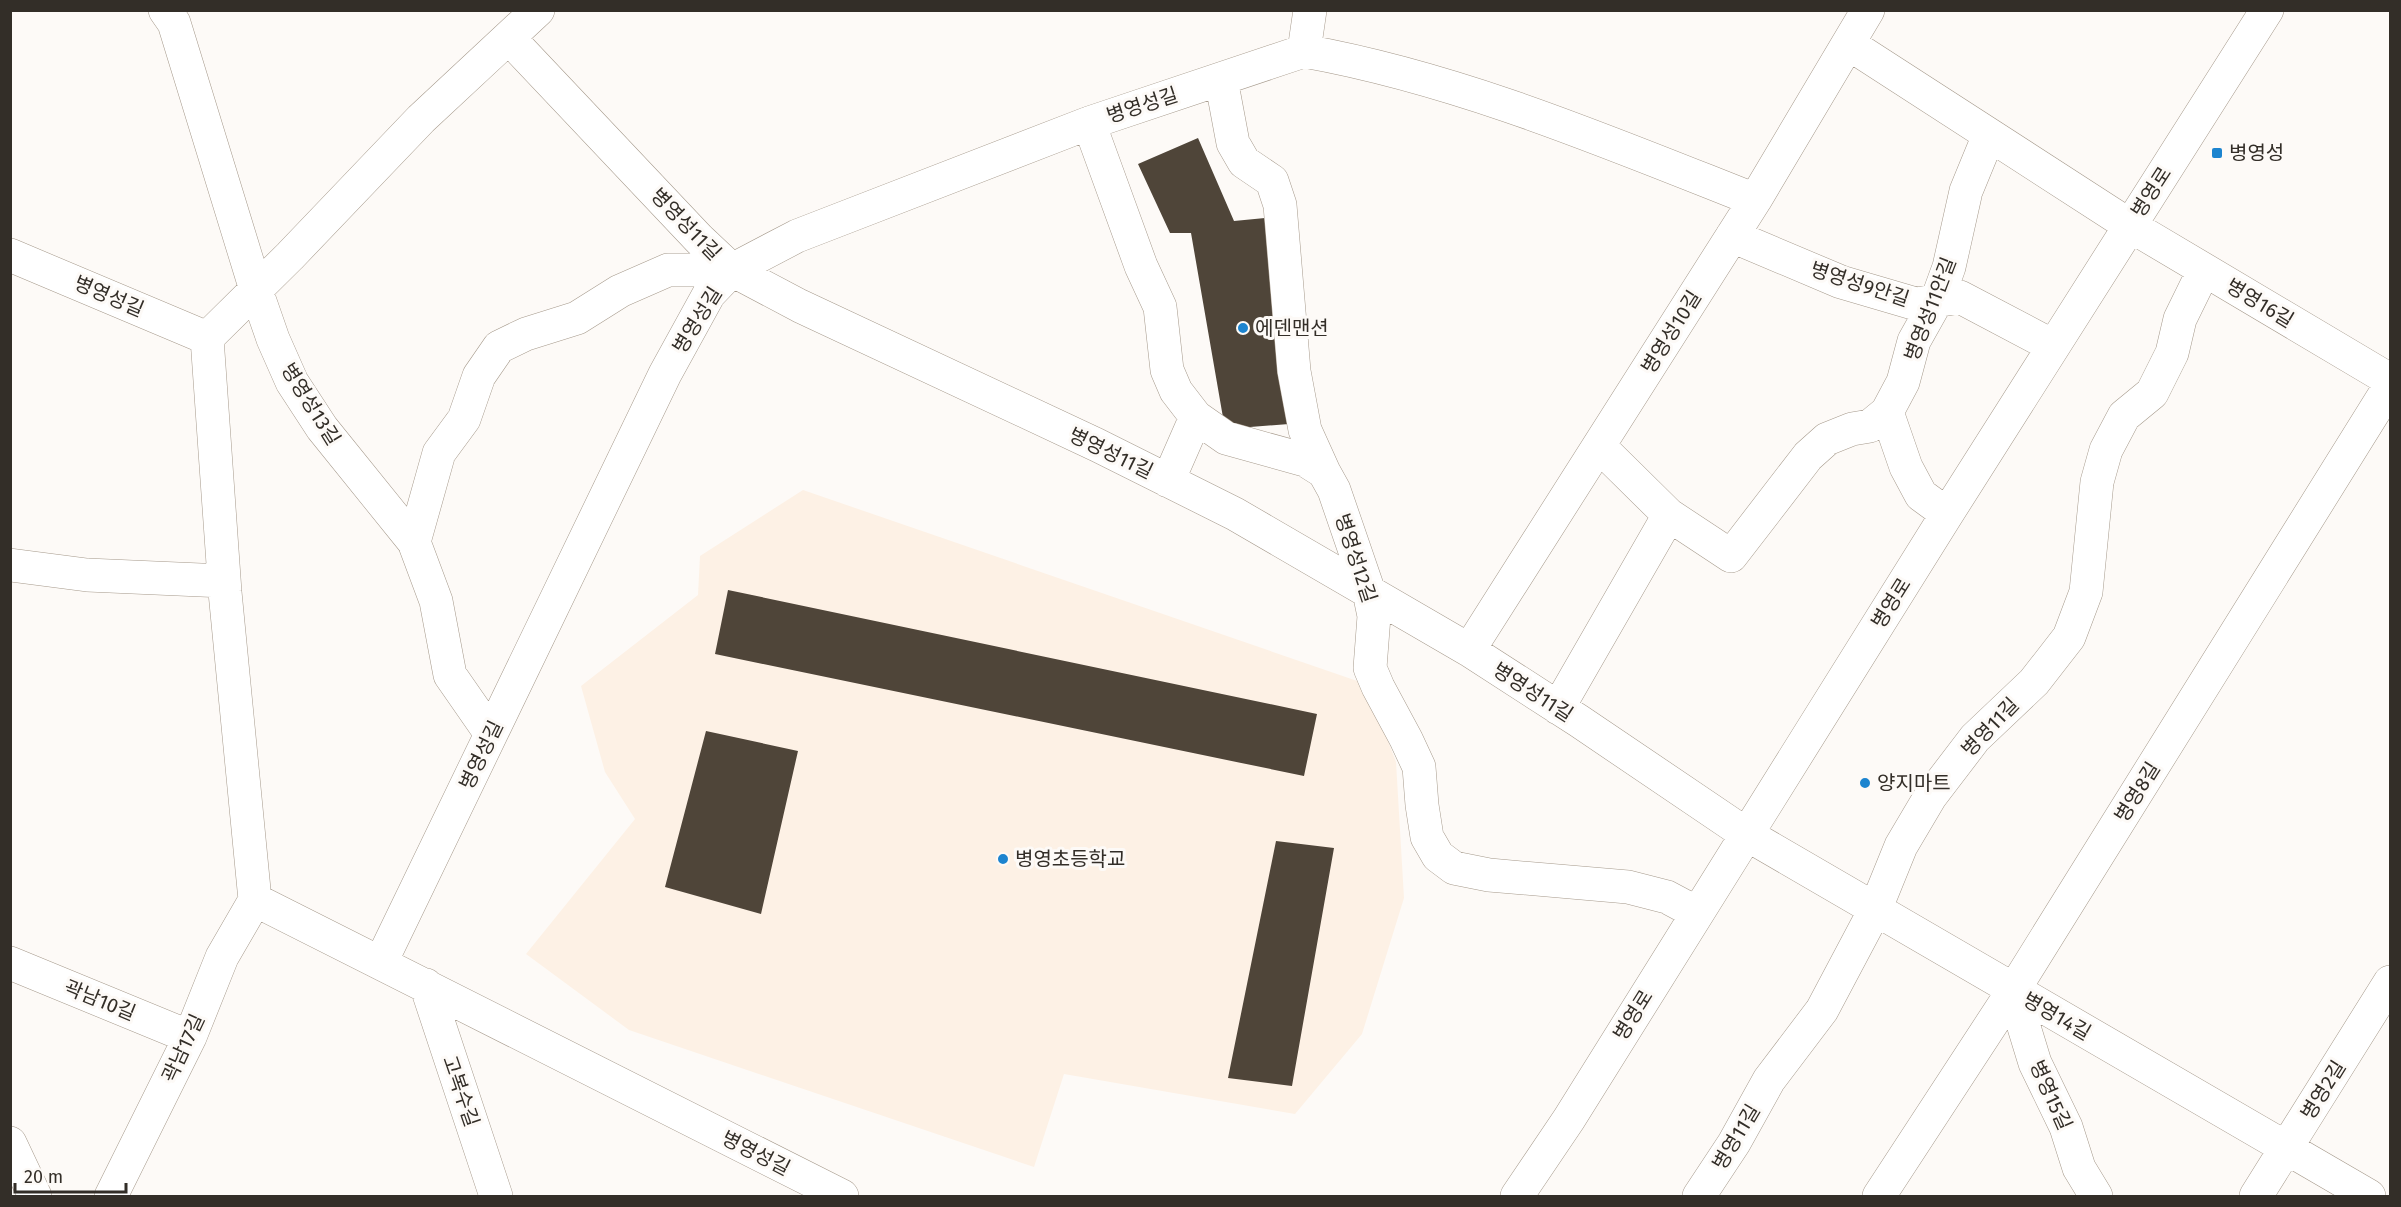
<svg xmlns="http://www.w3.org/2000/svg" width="2401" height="1207" viewBox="0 0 2401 1207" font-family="'Fira Sans','Noto Sans KR',sans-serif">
  <rect width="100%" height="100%" fill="#fdfaf7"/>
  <path fill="#fdf1e5" d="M 803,490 L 1366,684 L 1396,762 L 1404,898 L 1362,1034 L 1295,1114 L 1064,1074 L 1034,1167 L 629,1030 L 526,954 L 635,819 L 605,772 L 581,686 L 698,595 L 700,556 Z"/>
  <path fill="#4f4539" d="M 1198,138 L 1234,221 L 1265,218 L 1289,424 L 1225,429 L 1191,233 L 1170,233 L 1138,164 Z
    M 728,590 L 1317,714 L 1304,776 L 715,654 Z
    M 706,731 L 798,751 L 761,914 L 665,887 Z
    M 1276,841 L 1334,848 L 1292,1086 L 1228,1078 Z"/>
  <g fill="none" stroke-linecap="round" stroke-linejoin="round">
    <defs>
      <path id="minor" d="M 165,10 L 174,23 L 256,290 L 273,339 L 292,382 L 322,428 L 414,542 L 436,601 L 450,675 L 491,734
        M 509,38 L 699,239 L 732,270 L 800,306 L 1097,445 L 1235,514 L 1469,650 L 1579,721 L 1746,834 L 2369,1196
        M 1849,44 L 2129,225 L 2390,380
        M 1304,51 C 1460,79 1608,142 1755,200
        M 1221,79 L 1233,143 L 1244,162 L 1272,181 L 1280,205 L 1294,371 L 1305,430 L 1324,472
        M 1089,123 L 1141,266 L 1160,307 L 1167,370 L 1176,391 L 1196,417 L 1226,438 L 1305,460 L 1324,472 L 1334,490 L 1369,592 L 1374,616 L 1370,668 L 1378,687 L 1406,739 L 1419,767 L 1422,805 L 1427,837 L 1438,856 L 1454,868 L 1489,875 L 1628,887 L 1667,897 L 1697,913
        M 1732,236 L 1841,282 L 1916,304 L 1960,297 L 2053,346
        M 10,255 L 207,338 L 225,592 L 255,900
        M 207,338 L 290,256 L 421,119 L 538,10
        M 1599,446 L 1669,515 L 1731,556 L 1808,456 L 1827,439 L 1852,429 L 1870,426 L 1887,412
        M 1168,481 L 1196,417
        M 1947,514 L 1921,495 L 1906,467 L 1887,412 L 1903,382 L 1914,341 L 1937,300 L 1949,267 L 1966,191 L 1989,135
        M 414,542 L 439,453 L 464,419 L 479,376 L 499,347 L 526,334 L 577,318 L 620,291 L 668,270 L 732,270
        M 10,565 L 87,575 L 224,581
        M 1469,650 L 1755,200 L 1868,10
        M 1558,708 L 1669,515
        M 255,900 L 842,1196
        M 381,962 L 665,374 L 709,294 L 732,270 L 797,236 L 1089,123 L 1304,51 L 1310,10
        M 10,963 L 190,1037
        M 426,985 L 496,1196
        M 2013,991 L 2035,1063 L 2066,1127 L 2079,1168 L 2096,1196
        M 10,1143 L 35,1196
        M 111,1196 L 190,1037 L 222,957 L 255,900
        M 1517,1196 L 1569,1119 L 1947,514 L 2267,10
        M 1699,1196 L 1734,1143 L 1769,1080 L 1822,1010 L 1875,910 L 1901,846 L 1930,797 L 1975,738 L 2034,682 L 2069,637 L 2086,592 L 2097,482 L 2106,450 L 2124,416 L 2152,393 L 2172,353 L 2180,319 L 2204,270
        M 1879,1196 L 2013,991 L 2390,386
        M 2256,1196 L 2390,982"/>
    </defs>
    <use href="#minor" stroke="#a69a8c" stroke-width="34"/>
    <use href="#minor" stroke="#fff" stroke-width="33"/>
  </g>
  <g fill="#1c84cf" stroke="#fdfaf7" stroke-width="2">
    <rect x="2211" y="147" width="12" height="12" rx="3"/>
    <circle cx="1243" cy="328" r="6"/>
    <circle cx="1865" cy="783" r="6"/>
    <circle cx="1003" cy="859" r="6"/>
  </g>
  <g text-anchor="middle" stroke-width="6" stroke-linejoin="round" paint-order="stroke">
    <g font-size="20" fill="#332e28" stroke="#fdfaf7">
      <text transform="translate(1142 105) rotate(-18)" y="7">병영성길</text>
      <text transform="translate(2151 192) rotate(-57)" y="7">병영로</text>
      <text transform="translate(686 224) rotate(46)" y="7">병영성11길</text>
      <text transform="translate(1860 284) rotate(18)" y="7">병영성9안길</text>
      <text transform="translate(109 296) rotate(23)" y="7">병영성길</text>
      <text transform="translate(2260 303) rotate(31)" y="7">병영16길</text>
      <text transform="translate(1930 309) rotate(-69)" y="7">병영성11안길</text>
      <text transform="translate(697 320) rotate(-58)" y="7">병영성길</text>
      <text transform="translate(1671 332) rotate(-58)" y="7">병영성10길</text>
      <text transform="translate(311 404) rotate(58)" y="7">병영성13길</text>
      <text transform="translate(1111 453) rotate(26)" y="7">병영성11길</text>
      <text transform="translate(1356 558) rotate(72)" y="7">병영성12길</text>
      <text transform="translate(1891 603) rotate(-58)" y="7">병영로</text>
      <text transform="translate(1533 692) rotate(33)" y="7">병영성11길</text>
      <text transform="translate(1990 727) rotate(-46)" y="7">병영11길</text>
      <text transform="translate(481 755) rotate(-64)" y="7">병영성길</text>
      <text transform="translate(2137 792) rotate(-58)" y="7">병영8길</text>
      <text transform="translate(100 1000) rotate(22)" y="7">곽남10길</text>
      <text transform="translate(1633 1015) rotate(-58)" y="7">병영로</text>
      <text transform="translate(2057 1016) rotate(30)" y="7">병영14길</text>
      <text transform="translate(183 1048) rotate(-65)" y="7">곽남17길</text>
      <text transform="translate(2323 1090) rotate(-58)" y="7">병영2길</text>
      <text transform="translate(461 1091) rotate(71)" y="7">고복수길</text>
      <text transform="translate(2051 1095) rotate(66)" y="7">병영15길</text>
      <text transform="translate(1736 1137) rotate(-59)" y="7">병영11길</text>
      <text transform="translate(756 1153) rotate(27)" y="7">병영성길</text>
    </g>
    <g font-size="20" fill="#332e28" stroke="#fdfaf7" text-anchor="start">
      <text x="2229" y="160">병영성</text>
      <text x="1255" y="335">에덴맨션</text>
      <text x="1877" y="790">양지마트</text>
      <text x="1015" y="866">병영초등학교</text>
    </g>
  </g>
  <rect width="2401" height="1207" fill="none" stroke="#332e28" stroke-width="24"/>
  <path d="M15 1183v9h111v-9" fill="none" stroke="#332e28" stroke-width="3"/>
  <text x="24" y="1183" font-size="18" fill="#332e28" stroke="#fdfaf7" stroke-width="4.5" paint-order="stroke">20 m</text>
</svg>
